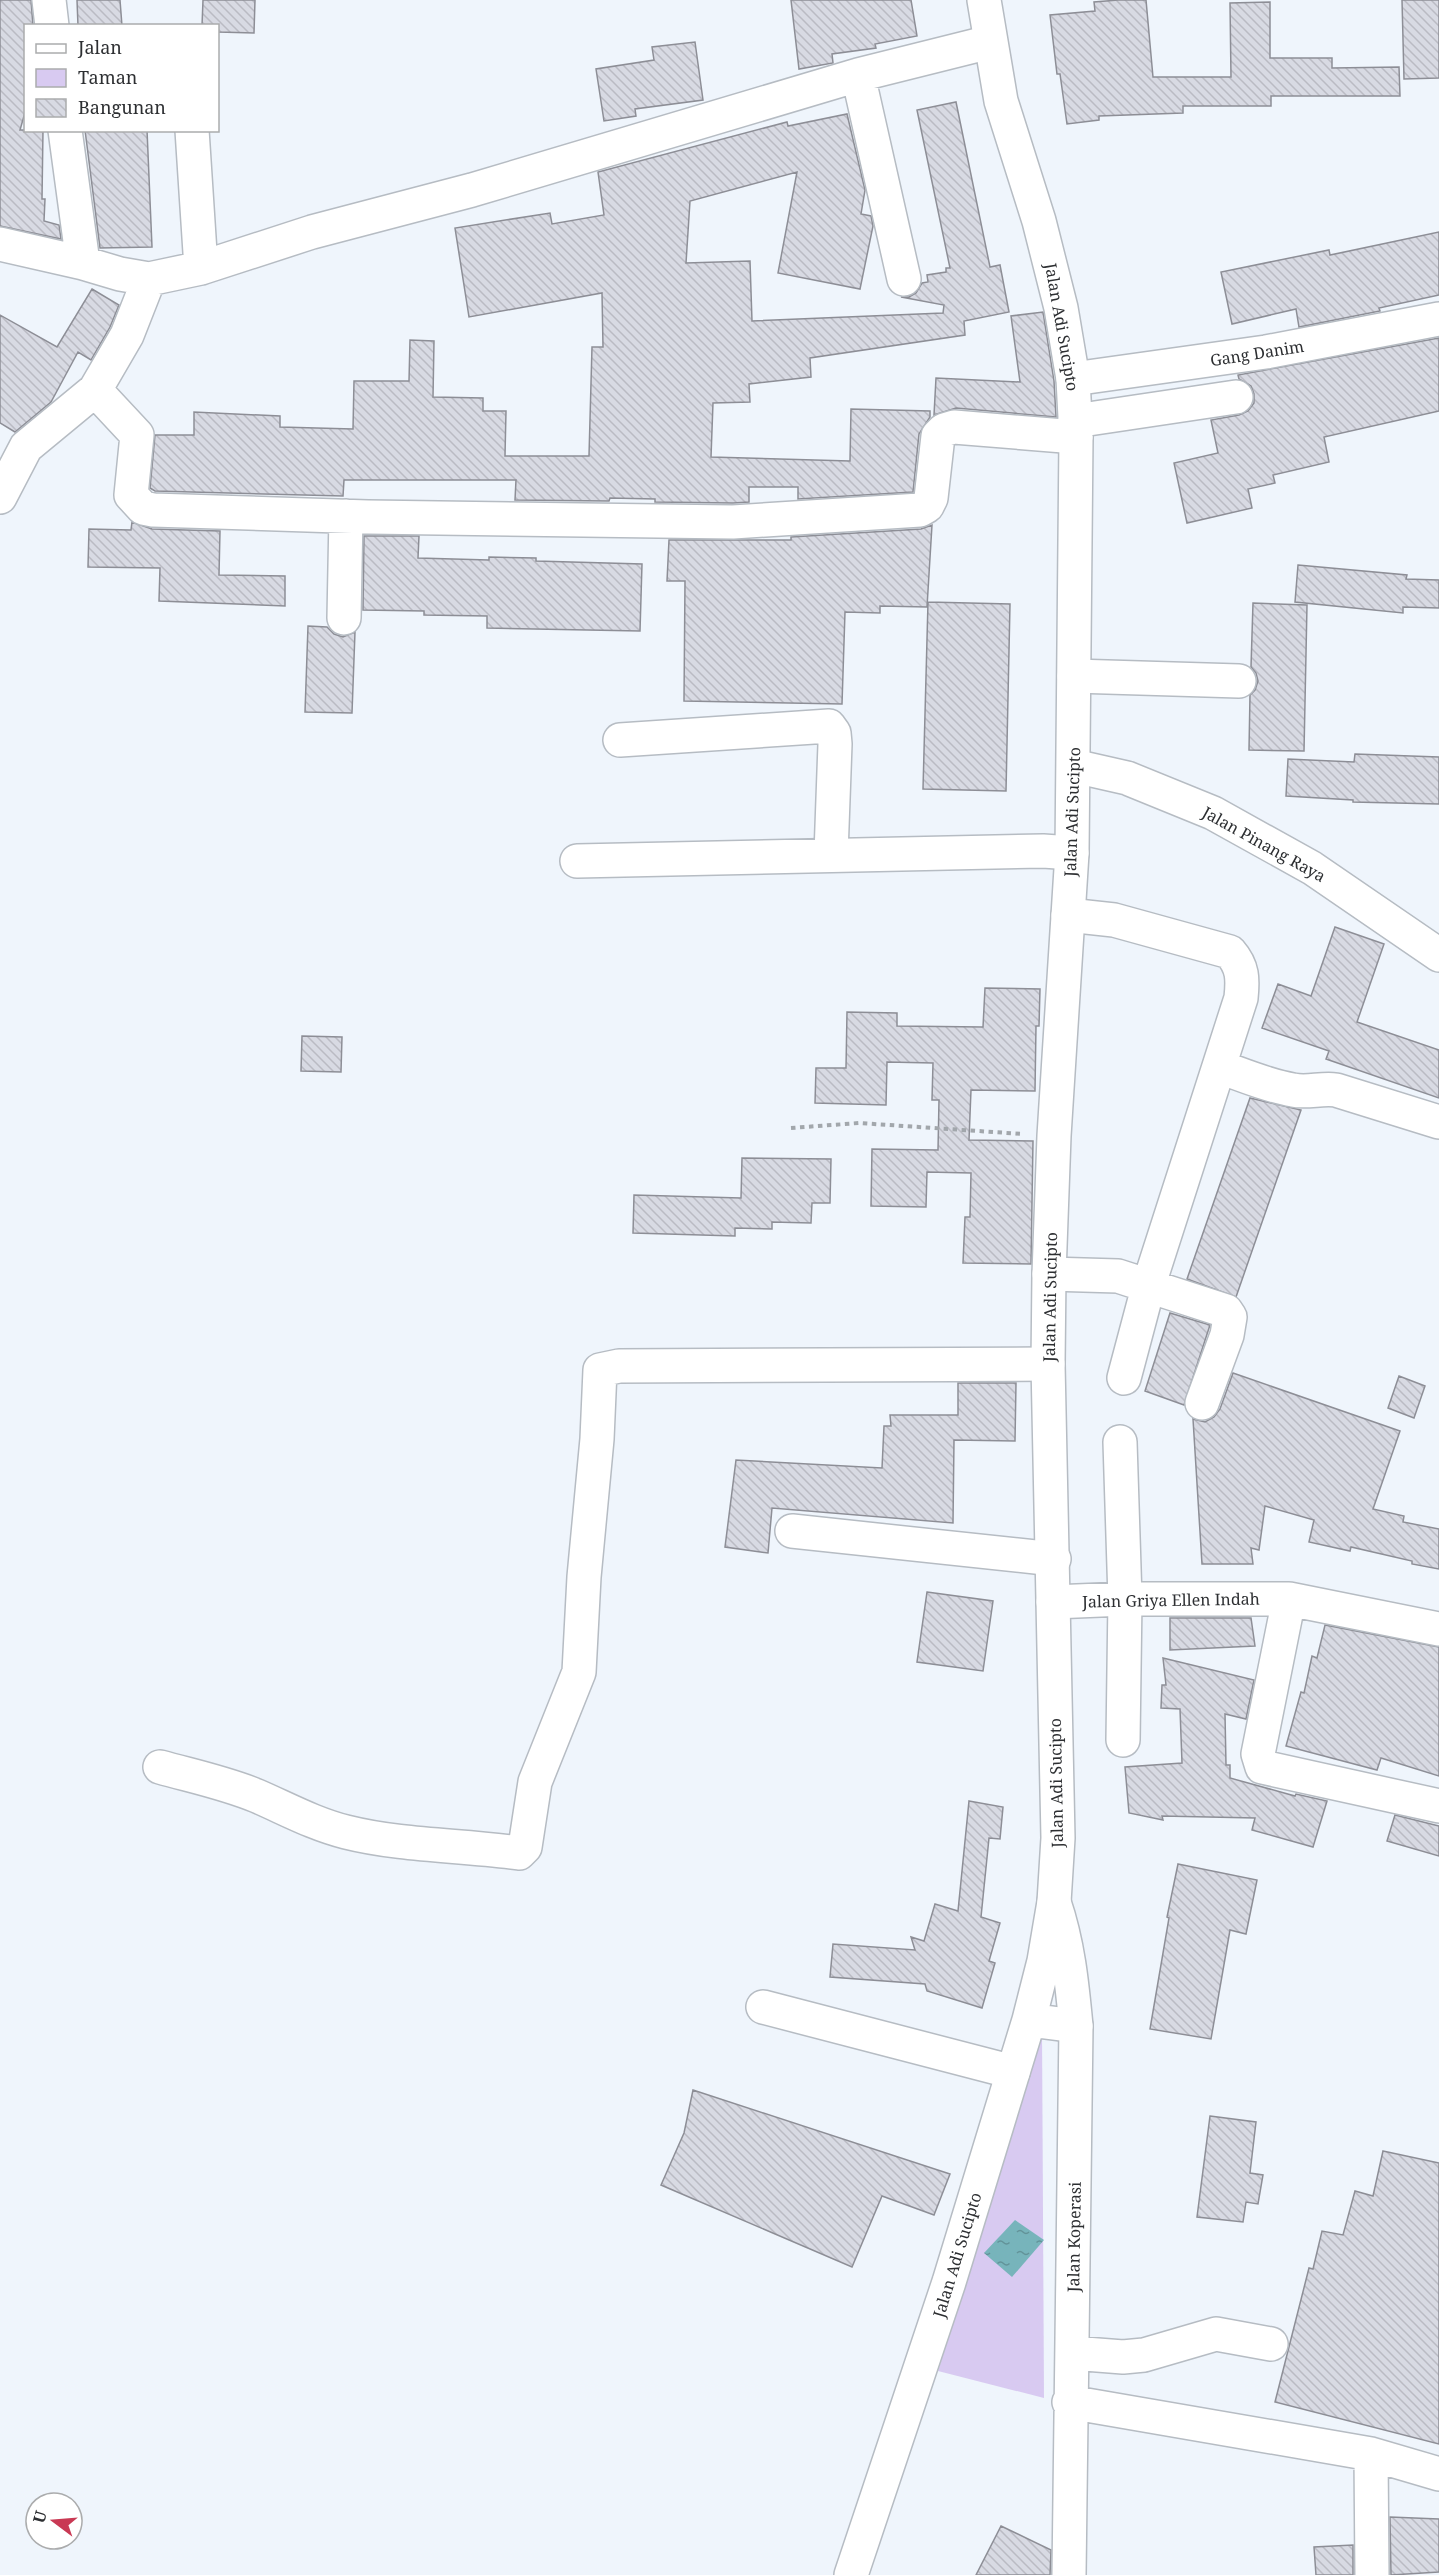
<svg xmlns="http://www.w3.org/2000/svg" width="1439" height="2575" viewBox="0 0 1439 2575" font-family="'Noto Serif',serif">
  <defs>
    <pattern id="water-ripples" width="26" height="14" patternUnits="userSpaceOnUse" patternTransform="scale(1.5)"><rect width="26" height="14" fill="#77b4bb"/><path d="M2 4q2-2 4 0t4 0M15 11q2-2 4 0t4 0" fill="none" stroke="#629399"/></pattern>
    <pattern id="building-back-hatch" width="6" height="6" patternUnits="userSpaceOnUse" patternTransform="scale(1.5)"><rect width="6" height="6" fill="#d8dae3"/><path d="M-1 5l2 2M0 0l6 6M5-1l2 2" fill="none" stroke="#babbc3"/></pattern>
  </defs>
  <rect width="100%" height="100%" fill="#eff5fc"/>
  <path fill="#d8caf1" d="M 1042,2027 L 1044,2398 L 938,2371 Z"/>
  <path fill="url(#water-ripples)" d="M 1015,2220 L 1044,2240 L 1012,2277 L 984,2253 Z"/>
  <path fill="url(#building-back-hatch)" stroke="#8d8e96" stroke-width="1.5" d="M 0,0 L 31,0 L 33,26 L 26,26 L 26,109 L 20,130 L 43,130 L 42,199 L 45,199 L 44,221 L 59,225 L 61,239 L 0,226 Z
    M 77,0 L 120,0 L 122,26 L 78,26 Z
    M 203,0 L 255,0 L 254,33 L 218,32 L 218,26 L 202,26 Z
    M 791,0 L 911,0 L 917,36 L 875,44 L 876,48 L 832,54 L 833,63 L 799,69 Z
    M 1118,0 L 1146,0 L 1153,77 L 1231,77 L 1230,3 L 1270,2 L 1270,58 L 1332,58 L 1332,68 L 1399,67 L 1400,96 L 1271,96 L 1271,106 L 1183,106 L 1183,113 L 1099,116 L 1099,120 L 1067,124 L 1060,74 L 1057,74 L 1050,15 L 1095,11 L 1094,2 Z
    M 1402,0 L 1439,0 L 1439,78 L 1404,79 Z
    M 695,42 L 703,100 L 635,109 L 636,116 L 604,121 L 596,69 L 654,60 L 652,47 Z
    M 956,102 L 990,267 L 1000,265 L 1009,312 L 964,321 L 965,335 L 810,358 L 811,377 L 749,384 L 750,402 L 713,403 L 711,457 L 850,461 L 851,409 L 930,411 L 930,417 L 919,434 L 913,492 L 798,499 L 798,487 L 749,487 L 749,502 L 733,503 L 655,502 L 655,499 L 610,498 L 609,501 L 515,500 L 516,480 L 344,480 L 343,496 L 155,491 L 150,488 L 155,435 L 194,435 L 194,412 L 280,416 L 280,427 L 353,429 L 354,381 L 409,381 L 410,340 L 434,341 L 433,397 L 483,398 L 483,411 L 506,411 L 505,456 L 589,456 L 592,347 L 603,347 L 602,293 L 469,317 L 455,228 L 550,213 L 552,224 L 604,215 L 598,172 L 787,122 L 788,126 L 847,114 L 865,190 L 861,214 L 871,216 L 873,226 L 860,289 L 778,273 L 797,172 L 690,201 L 686,263 L 750,261 L 752,321 L 943,313 L 944,305 L 901,297 L 909,297 L 916,293 L 922,283 L 928,282 L 927,275 L 946,272 L 946,268 L 950,268 L 917,110 Z
    M 85,130 L 147,130 L 152,247 L 100,248 Z
    M 1439,232 L 1439,295 L 1379,308 L 1380,311 L 1299,327 L 1296,309 L 1232,324 L 1221,272 L 1329,250 L 1330,255 Z
    M 92,289 L 119,305 L 110,327 L 91,360 L 78,352 L 51,402 L 15,432 L 0,423 L 0,315 L 57,347 Z
    M 1043,312 L 1054,381 L 1056,417 L 956,408 L 934,415 L 936,378 L 1020,382 L 1011,316 Z
    M 1439,338 L 1439,411 L 1324,437 L 1329,462 L 1273,475 L 1275,483 L 1248,489 L 1252,508 L 1187,523 L 1174,463 L 1218,453 L 1211,420 L 1239,415 L 1248,411 L 1254,403 L 1254,394 L 1251,386 L 1239,379 L 1238,375 Z
    M 132,522 L 152,529 L 220,531 L 219,575 L 285,576 L 285,606 L 159,601 L 160,568 L 88,567 L 89,529 L 131,530 Z
    M 932,525 L 927,607 L 880,606 L 880,613 L 845,612 L 842,704 L 684,701 L 685,581 L 667,581 L 669,540 L 791,540 L 791,537 L 921,529 Z
    M 364,536 L 419,536 L 418,558 L 489,560 L 489,557 L 536,558 L 536,561 L 642,564 L 640,631 L 487,628 L 487,616 L 424,615 L 424,611 L 363,610 Z
    M 1298,565 L 1407,575 L 1406,579 L 1439,580 L 1439,608 L 1403,607 L 1403,613 L 1295,602 Z
    M 928,602 L 1010,604 L 1006,791 L 923,789 Z
    M 1253,603 L 1307,605 L 1304,751 L 1249,750 L 1250,695 L 1255,690 L 1258,681 L 1256,673 L 1251,667 Z
    M 308,626 L 327,627 L 334,634 L 343,637 L 355,632 L 352,713 L 305,712 Z
    M 1355,754 L 1439,757 L 1439,804 L 1353,802 L 1353,800 L 1286,796 L 1288,759 L 1354,762 Z
    M 1335,927 L 1384,944 L 1357,1022 L 1439,1050 L 1439,1098 L 1326,1059 L 1329,1051 L 1262,1028 L 1278,984 L 1311,996 Z
    M 985,988 L 1040,989 L 1039,1026 L 1036,1026 L 1035,1091 L 971,1090 L 969,1140 L 1033,1141 L 1031,1264 L 963,1263 L 965,1217 L 970,1217 L 971,1173 L 927,1172 L 926,1207 L 871,1206 L 872,1149 L 938,1150 L 939,1100 L 932,1100 L 933,1063 L 887,1062 L 886,1105 L 815,1103 L 816,1068 L 846,1068 L 847,1012 L 897,1013 L 897,1026 L 983,1027 Z
    M 302,1036 L 342,1037 L 341,1072 L 301,1071 Z
    M 1250,1098 L 1301,1110 L 1236,1297 L 1187,1279 Z
    M 742,1158 L 831,1159 L 830,1203 L 812,1203 L 811,1223 L 772,1222 L 772,1229 L 735,1228 L 735,1236 L 633,1233 L 634,1195 L 741,1198 Z
    M 1170,1313 L 1210,1325 L 1184,1405 L 1145,1391 Z
    M 1233,1373 L 1400,1431 L 1373,1509 L 1404,1516 L 1403,1522 L 1439,1529 L 1439,1569 L 1412,1564 L 1412,1561 L 1351,1547 L 1350,1551 L 1309,1542 L 1314,1520 L 1265,1506 L 1259,1550 L 1251,1548 L 1253,1564 L 1202,1564 L 1193,1419 L 1205,1422 L 1214,1417 L 1220,1409 Z
    M 1399,1376 L 1425,1386 L 1414,1418 L 1388,1408 Z
    M 958,1383 L 1016,1383 L 1015,1441 L 954,1440 L 953,1523 L 772,1508 L 768,1553 L 725,1547 L 736,1460 L 882,1468 L 884,1426 L 891,1426 L 890,1415 L 958,1415 Z
    M 927,1592 L 993,1601 L 983,1671 L 917,1662 Z
    M 1170,1618 L 1251,1618 L 1255,1646 L 1170,1650 Z
    M 1325,1625 L 1439,1647 L 1439,1776 L 1381,1758 L 1377,1770 L 1286,1746 L 1301,1692 L 1304,1693 L 1312,1656 L 1317,1658 Z
    M 1163,1658 L 1254,1680 L 1246,1719 L 1225,1714 L 1226,1765 L 1230,1765 L 1230,1778 L 1295,1796 L 1296,1794 L 1327,1801 L 1313,1847 L 1252,1830 L 1255,1818 L 1162,1816 L 1163,1820 L 1129,1813 L 1125,1767 L 1182,1763 L 1180,1709 L 1161,1708 L 1162,1685 L 1166,1685 Z
    M 969,1801 L 1003,1807 L 1000,1839 L 989,1838 L 981,1917 L 1000,1923 L 989,1961 L 995,1963 L 982,2008 L 927,1991 L 925,1984 L 830,1977 L 833,1944 L 915,1950 L 911,1937 L 924,1941 L 935,1904 L 958,1911 Z
    M 1395,1815 L 1439,1826 L 1439,1856 L 1387,1841 Z
    M 1178,1864 L 1257,1880 L 1246,1934 L 1230,1930 L 1211,2039 L 1150,2029 L 1169,1918 L 1167,1917 Z
    M 693,2090 L 950,2174 L 934,2215 L 882,2196 L 852,2267 L 661,2185 L 684,2133 Z
    M 1210,2116 L 1256,2122 L 1250,2173 L 1263,2175 L 1258,2204 L 1246,2202 L 1243,2222 L 1197,2217 Z
    M 1383,2151 L 1439,2163 L 1439,2444 L 1275,2402 L 1309,2268 L 1313,2269 L 1322,2231 L 1343,2235 L 1355,2191 L 1373,2196 Z
    M 1390,2517 L 1439,2519 L 1439,2572 L 1391,2575 Z
    M 1001,2526 L 1051,2550 L 1050,2575 L 976,2575 Z
    M 1353,2545 L 1353,2575 L 1316,2575 L 1314,2547 Z"/>
  <g fill="none" stroke-linecap="round" stroke-linejoin="round">
    <defs>
      <path id="minor" d="M 49,0 L 52,26
        M 858,75 L 904,279
        M 65,130 L 83,263 L 120,274 L 149,279
        M 192,130 L 201,268
        M 0,244 L 83,263
        M 1073,379 L 1266,352 L 1439,319
        M 95,390 L 137,435 L 131,495 L 143,508 L 153,510 L 368,517 L 733,522 L 920,510 L 927,506 L 931,498 L 938,436 L 944,430 L 954,427 L 1076,437
        M 1075,421 L 1236,397
        M 0,497 L 26,447 L 95,390 L 127,335 L 149,279 L 201,268 L 312,232 L 472,190 L 858,75 L 990,42
        M 344,618 L 346,516
        M 1074,676 L 1239,681
        M 620,740 L 829,726 L 834,733 L 835,744 L 831,854
        M 1074,766 L 1127,778 L 1213,813 L 1312,868 L 1439,955
        M 577,861 L 1043,851 L 1072,853
        M 1068,915 L 1114,920 L 1230,952 C 1243,967 1243,979 1241,998 L 1149,1284 L 1124,1378
        M 1220,1067 C 1243,1075 1268,1086 1293,1090 C 1307,1093 1321,1088 1336,1090 L 1439,1122
        M 1049,1274 L 1118,1276 L 1226,1311 L 1230,1317 L 1227,1335 L 1202,1403
        M 1120,1442 L 1125,1599 L 1123,1740
        M 792,1531 L 1054,1559
        M 1289,1599 L 1258,1754 L 1262,1767 L 1439,1806
        M 1053,1602 L 1125,1599 L 1289,1599 L 1439,1629
        M 160,1767 C 192,1776 226,1783 257,1796 C 287,1809 314,1824 346,1832 C 402,1846 462,1845 519,1853 L 525,1847 L 535,1782 L 579,1672 L 584,1577 L 597,1439 L 600,1370 L 619,1366 L 1048,1364
        M 1054,1902 C 1068,1943 1072,1983 1076,2026 L 1069,2575
        M 763,2007 L 1013,2072
        M 1072,2353 L 1123,2357 L 1144,2355 L 1216,2334 L 1271,2344
        M 1069,2402 L 1371,2454 L 1439,2474
        M 1371,2454 L 1372,2575"/>
      <path id="highway" d="M 1029,2020 L 1076,2026
        M 851,2575 L 949,2282 L 1029,2020 L 1044,1961 L 1054,1902 L 1058,1838 L 1048,1364 L 1049,1274 L 1054,1136 L 1072,853 L 1076,437 L 1073,379 L 1061,308 L 1039,221 L 1001,101 L 984,0"/>
    </defs>
    <use href="#minor" stroke="#b6bcc3" stroke-width="36"/>
    <use href="#highway" stroke="#b6bcc3" stroke-width="36"/>
    <path stroke="#a2a7ac" stroke-width="4" stroke-dasharray="4.5 4.5" stroke-linecap="butt" d="M 791,1128 L 859,1123 L 1023,1134"/>
    <use href="#minor" stroke="#fff" stroke-width="33"/>
    <use href="#highway" stroke="#fff" stroke-width="33"/>
  </g>
  <g text-anchor="middle" stroke-width="4.5" stroke-linejoin="round" paint-order="stroke">
    <g font-size="16" fill="#2d2f32" stroke="#fff">
      <text transform="translate(1062 327) rotate(80)" y="6">Jalan Adi Sucipto</text>
      <text transform="translate(1257 353) rotate(-9)" y="6">Gang Danim</text>
      <text transform="translate(1072 812) rotate(-88)" y="6">Jalan Adi Sucipto</text>
      <text transform="translate(1264 844) rotate(29)" y="6">Jalan Pinang Raya</text>
      <text transform="translate(1050 1297) rotate(-89)" y="6">Jalan Adi Sucipto</text>
      <text transform="translate(1171 1600) rotate(-1)" y="6">Jalan Griya Ellen Indah</text>
      <text transform="translate(1056 1783) rotate(-91)" y="6">Jalan Adi Sucipto</text>
      <text transform="translate(1074 2237) rotate(-89)" y="6">Jalan Koperasi</text>
      <text transform="translate(957 2255) rotate(-73)" y="6">Jalan Adi Sucipto</text>
    </g>
  </g>
  <rect x="24" y="24" width="195" height="108" fill="#ffffff" stroke="#abacad" stroke-width="1.5"/>
  <rect x="36" y="44" width="30" height="9" fill="#ffffff" stroke="#abacad" stroke-width="1.5"/>
  <text x="78" y="54" font-size="18" fill="#2d2f32">Jalan</text>
  <rect x="36" y="69" width="30" height="18" fill="#d8caf1" stroke="#abacad" stroke-width="1.5"/>
  <text x="78" y="84" font-size="18" fill="#2d2f32">Taman</text>
  <rect x="36" y="99" width="30" height="18" fill="url(#building-back-hatch)" stroke="#abacad" stroke-width="1.5"/>
  <text x="78" y="114" font-size="18" fill="#2d2f32">Bangunan</text>
  <g transform="translate(54 2521) rotate(286)"><circle r="28" fill="#ffffff" stroke="#abacad" stroke-width="1.5"/>
  <path d="M0-4.5L10 22L0 15L-10 22Z" fill="#c93954"/>
  <text y="-9" font-size="16" font-weight="bold" text-anchor="middle" fill="#2d2f32">U</text>
  </g>
</svg>
